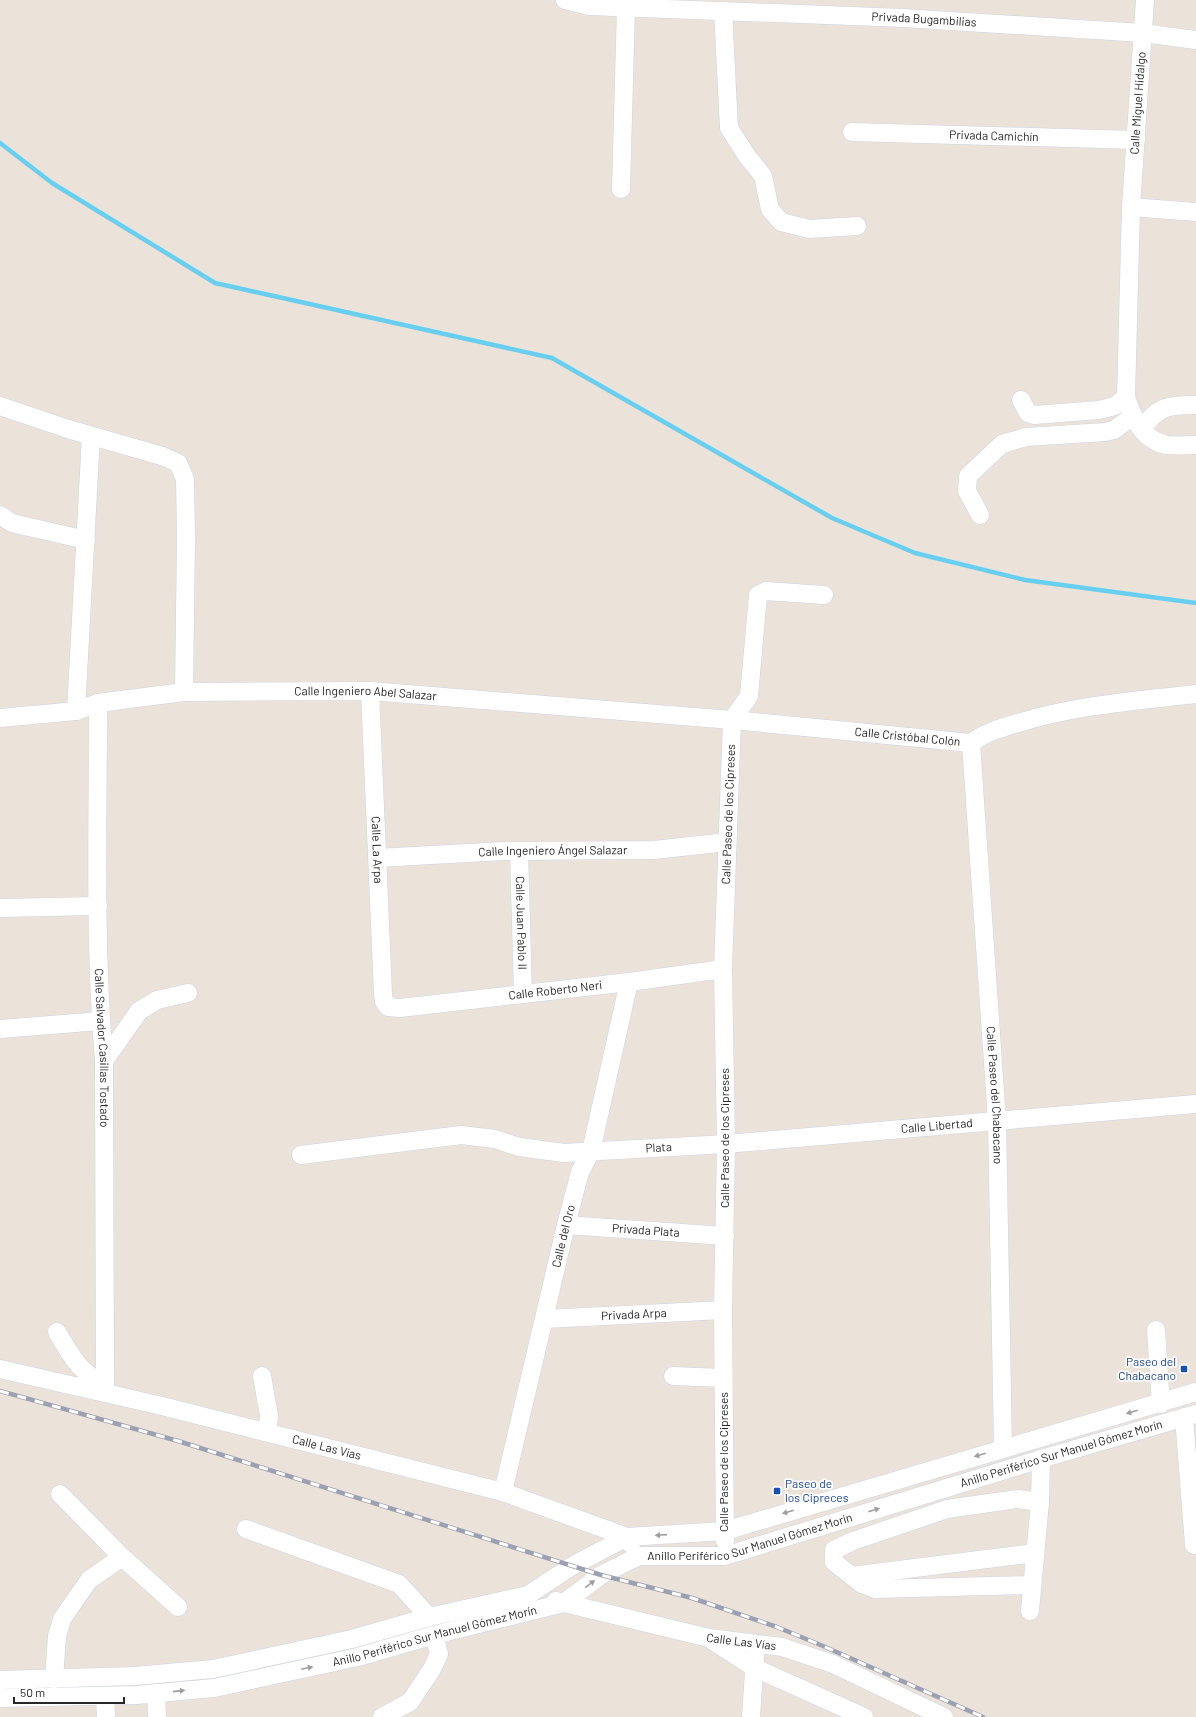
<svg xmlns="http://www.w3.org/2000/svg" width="1196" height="1717" viewBox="0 0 1196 1717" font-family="Barlow,sans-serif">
  <rect width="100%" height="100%" fill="#ebe3d9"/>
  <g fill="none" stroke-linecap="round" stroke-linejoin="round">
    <path stroke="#69cff0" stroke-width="4.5" d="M 0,143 L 52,183 L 215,283 L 552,358 L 832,518 L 915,553 L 1025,580 L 1196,603"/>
    <defs>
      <g id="minor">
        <path id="s1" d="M 565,0 L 589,6 L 903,18 L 1143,33 L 1196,40"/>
        <path d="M 1145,0 L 1131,207 L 1126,397 C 1133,418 1143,441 1167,445 C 1177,446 1187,445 1196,445"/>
        <path d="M 723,11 L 729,128 L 747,156 L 763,176 L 770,209 L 781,222 L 809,229 L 857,226"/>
        <path id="s2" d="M 852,132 L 1136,140"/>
        <path d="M 621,189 L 626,7"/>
        <path d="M 1131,207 L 1196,212"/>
        <path d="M 1021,400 L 1028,413 L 1035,415 L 1099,410 L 1115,406 L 1126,397"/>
        <path d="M 0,406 L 68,429 L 162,456 L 178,463 L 185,479 L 186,536 L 184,692"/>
        <path d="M 1142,430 C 1156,406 1169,405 1196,405"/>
        <path d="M 0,515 L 12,523 L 86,540"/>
        <path d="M 980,515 L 967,491 L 968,476 L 1002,444 L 1026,437 L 1105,432 L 1114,430 L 1133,416"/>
        <path id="s3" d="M 370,691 L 383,994 L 384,1001 L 388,1007 L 400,1008 L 629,982 L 723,969"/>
        <path id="s4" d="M 98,703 C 98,822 94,942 104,1061 L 105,1393"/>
        <path d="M 76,711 L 91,436"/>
        <path id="s5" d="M 0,718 L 76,711 L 98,703 L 184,692 L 370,691 L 732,720 L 971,743 C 985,732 1001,728 1018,723 C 1076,705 1136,701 1196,694"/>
        <path d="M 732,720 L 749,696 L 758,595 L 766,591 L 824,595"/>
        <path id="s6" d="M 971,743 L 997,1121 L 1003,1448"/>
        <path id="s7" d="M 519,852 L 523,994"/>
        <path id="s8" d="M 378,858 L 504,851 L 654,850 L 727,842"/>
        <path d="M 0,908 L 98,906"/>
        <path d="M 0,1029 L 101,1021"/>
        <path d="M 104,1061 L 139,1011 L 157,1000 L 188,993"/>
        <path id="s9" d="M 301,1155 L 461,1135 L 495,1139 L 519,1147 L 564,1153 L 726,1144 L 1196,1104"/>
        <path id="s10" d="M 566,1225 L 725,1236"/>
        <path id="s11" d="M 545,1319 L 723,1310"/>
        <path d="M 1156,1330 L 1161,1404"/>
        <path d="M 57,1332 C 71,1355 79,1373 105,1384"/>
        <path id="s12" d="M 0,1369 L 162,1406 L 503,1492 L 627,1537 L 631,1544"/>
        <path d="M 262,1376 L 269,1416 L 267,1432"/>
        <path d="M 673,1376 L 723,1378"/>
        <path d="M 1184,1417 L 1194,1545"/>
        <path id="s13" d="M 503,1492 L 566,1225 L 580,1172 L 591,1151 L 629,982"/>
        <path d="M 60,1494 L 122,1557 L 178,1607"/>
        <path d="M 246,1529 L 399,1584 L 429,1617"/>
        <path id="s14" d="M 725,1541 L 723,1310 L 726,1144 L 723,969 L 732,720"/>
        <path d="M 851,1576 L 1035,1553"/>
        <path d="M 1032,1585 L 876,1589 L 862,1584 L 834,1562 L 834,1550 L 853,1541 L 947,1509 L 1018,1499 L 1040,1502"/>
        <path id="s15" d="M 556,1601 L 709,1638 L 782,1647 L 833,1664 L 944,1717"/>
        <path d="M 1030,1611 L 1040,1502 L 1041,1459"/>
        <path d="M 713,1641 L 753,1667 L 864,1717"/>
        <path d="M 54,1679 L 57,1636 L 62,1619 L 89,1580 L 122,1557"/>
        <path d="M 0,1680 L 135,1676 L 213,1669 L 352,1639 L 429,1617 L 528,1595 L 572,1566 L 627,1537 L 725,1531 L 1196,1392"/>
        <path d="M 156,1693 L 157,1717"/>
        <path d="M 105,1696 L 106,1717"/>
        <path id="s16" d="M 0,1698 L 137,1695 L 214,1688 L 358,1657 L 434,1635 L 564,1603 L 601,1575 L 639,1556 L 725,1556 L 1041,1459 L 1196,1414"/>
        <path d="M 382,1717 L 410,1702 L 432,1669 L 439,1654 L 434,1635"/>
        <path d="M 751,1717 L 755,1656"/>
      </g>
    </defs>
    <use href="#minor" stroke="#cfd3e2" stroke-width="19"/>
    <use href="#minor" stroke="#fff" stroke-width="18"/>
    <defs>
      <path id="rail" d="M 0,1391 L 178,1441 L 601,1575 L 692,1598 L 777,1627 L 823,1646 L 983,1717"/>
    </defs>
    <use href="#rail" stroke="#9ca0b3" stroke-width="4.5"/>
    <use href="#rail" stroke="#fff" stroke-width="3" stroke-dasharray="9" stroke-linecap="butt"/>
  </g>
  <defs><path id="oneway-solid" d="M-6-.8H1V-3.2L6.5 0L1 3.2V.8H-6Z"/></defs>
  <g fill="#9e9e9e">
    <use href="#oneway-solid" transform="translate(1132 1412) rotate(164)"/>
    <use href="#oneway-solid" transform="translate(980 1455) rotate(164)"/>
    <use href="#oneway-solid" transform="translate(874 1510) rotate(-17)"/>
    <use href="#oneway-solid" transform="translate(788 1512) rotate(164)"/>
    <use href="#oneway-solid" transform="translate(661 1535) rotate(176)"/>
    <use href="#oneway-solid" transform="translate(590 1584) rotate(-37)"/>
    <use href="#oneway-solid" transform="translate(307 1668) rotate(-12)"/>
    <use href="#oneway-solid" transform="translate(179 1691) rotate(-6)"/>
  </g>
  <g fill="#1a4fb4" stroke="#fff" stroke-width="1.5">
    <rect x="1180" y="1365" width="8" height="8" rx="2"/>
    <rect x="773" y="1487" width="8" height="8" rx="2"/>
  </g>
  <g text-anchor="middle" stroke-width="3.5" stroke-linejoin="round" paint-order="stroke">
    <g font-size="12" fill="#282828" stroke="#fff">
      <text dy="4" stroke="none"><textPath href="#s1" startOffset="360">Privada Bugambilias</textPath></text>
      <text transform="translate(1138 103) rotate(-86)" y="4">Calle Miguel Hidalgo</text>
      <text dy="4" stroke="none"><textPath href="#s2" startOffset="142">Privada Camichín</textPath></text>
      <text dy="4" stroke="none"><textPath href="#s5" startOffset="368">Calle Ingeniero Abel Salazar</textPath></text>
      <text dy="4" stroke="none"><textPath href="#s5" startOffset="912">Calle Cristóbal Colón</textPath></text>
      <text dy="4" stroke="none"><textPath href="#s14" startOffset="727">Calle Paseo de los Cipreses</textPath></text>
      <text dy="4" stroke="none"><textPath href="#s3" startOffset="159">Calle La Arpa</textPath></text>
      <text dy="4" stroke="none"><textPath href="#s8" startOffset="175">Calle Ingeniero Ángel Salazar</textPath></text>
      <text dy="4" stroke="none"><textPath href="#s7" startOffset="71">Calle Juan Pablo II</textPath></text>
      <text dy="4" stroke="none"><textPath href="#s3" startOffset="486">Calle Roberto Neri</textPath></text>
      <text dy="4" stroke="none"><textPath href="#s4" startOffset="345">Calle Salvador Casillas Tostado</textPath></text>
      <text dy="4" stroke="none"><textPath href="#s6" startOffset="353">Calle Paseo del Chabacano</textPath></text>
      <text dy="4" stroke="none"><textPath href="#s9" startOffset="640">Calle Libertad</textPath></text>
      <text transform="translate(725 1138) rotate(-90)" y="4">Calle Paseo de los Cipreses</text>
      <text dy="4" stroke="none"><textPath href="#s9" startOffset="361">Plata</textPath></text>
      <text dy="4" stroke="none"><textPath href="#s10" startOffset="80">Privada Plata</textPath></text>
      <text dy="4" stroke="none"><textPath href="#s13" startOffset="263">Calle del Oro</textPath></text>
      <text dy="4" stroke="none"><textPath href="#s11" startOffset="89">Privada Arpa</textPath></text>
      <text dy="4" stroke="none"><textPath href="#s12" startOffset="336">Calle Las Vías</textPath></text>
      <text dy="4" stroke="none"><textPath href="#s16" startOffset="1101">Anillo Periférico Sur Manuel Gómez Morín</textPath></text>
      <text transform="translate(724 1462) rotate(-90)" y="4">Calle Paseo de los Cipreses</text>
      <text dy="4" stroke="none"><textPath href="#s16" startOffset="777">Anillo Periférico Sur Manuel Gómez Morín</textPath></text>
      <text dy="4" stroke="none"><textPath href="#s16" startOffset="441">Anillo Periférico Sur Manuel Gómez Morín</textPath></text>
      <text dy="4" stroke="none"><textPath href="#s15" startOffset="190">Calle Las Vías</textPath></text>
    </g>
    <g font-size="12" fill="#164399" stroke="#fff" text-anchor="end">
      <text x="1176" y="1366">Paseo del<tspan x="1176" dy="14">Chabacano</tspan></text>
      <text x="785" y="1488" text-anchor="start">Paseo de<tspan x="785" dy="14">los Cipreces</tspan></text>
    </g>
  </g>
  <path d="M14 1697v6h110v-6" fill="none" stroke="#282828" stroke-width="2"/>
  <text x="20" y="1697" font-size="12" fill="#282828" stroke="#ffffff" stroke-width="3" paint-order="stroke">50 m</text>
</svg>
